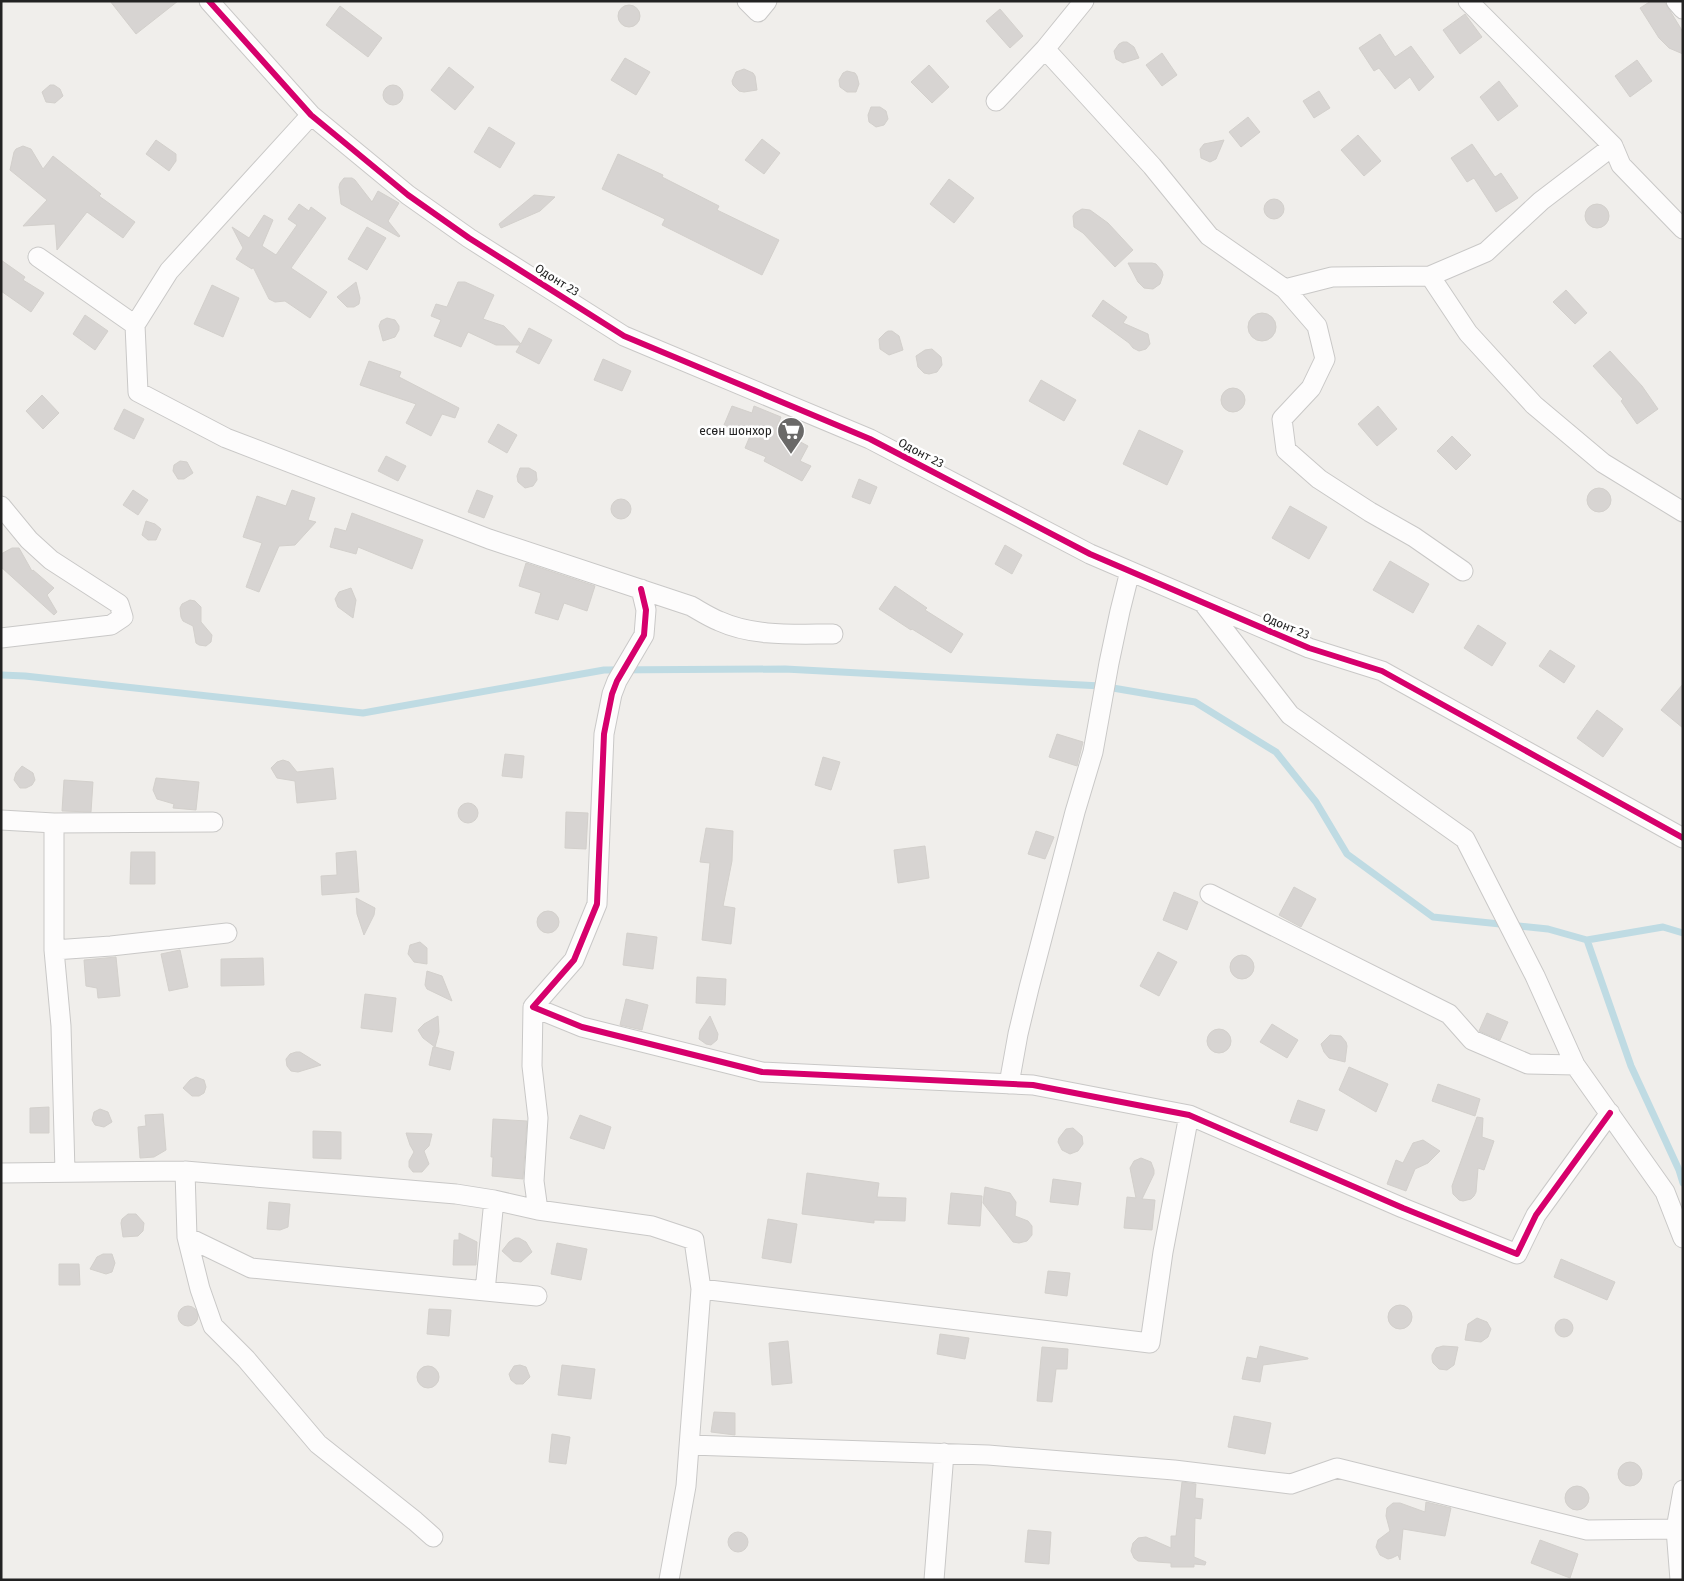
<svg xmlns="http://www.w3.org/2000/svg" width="1684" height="1581" viewBox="0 0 1684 1581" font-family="'Fira Sans',sans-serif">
  <rect width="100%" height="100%" fill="#f0eeeb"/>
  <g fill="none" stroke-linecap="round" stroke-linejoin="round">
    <path stroke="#bfdbe3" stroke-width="7" d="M 1,675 L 25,676 L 363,713 L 604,670 L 785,669 L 1101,686 L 1195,702 L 1276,752 L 1316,802 L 1347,854 L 1433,917 L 1548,929 L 1587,940 L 1663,927 L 1683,933
      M 1587,940 L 1631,1066 L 1679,1170 L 1683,1183"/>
  </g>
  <path fill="#d7d4d2" stroke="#d3d0cc" d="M 110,1 L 178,1 L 136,34 Z
    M 1651,1 L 1664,1 L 1683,32 L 1683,54 L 1669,48 L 1659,38 L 1640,8 Z
    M618 16a11 11 0 1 1 22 0a11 11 0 1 1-22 0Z
    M 340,6 L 382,38 L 368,57 L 326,25 Z
    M 1000,9 L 1023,36 L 1010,48 L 986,21 Z
    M 1465,14 L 1482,37 L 1460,54 L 1443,30 Z
    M 1380,34 L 1395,57 L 1411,46 L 1434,77 L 1419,91 L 1410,77 L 1395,89 L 1379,68 L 1374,71 L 1359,48 Z
    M 1123,42 L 1127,42 L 1134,47 L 1139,58 L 1123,63 L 1116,59 L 1114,51 L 1119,44 Z
    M 1162,53 L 1177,75 L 1162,86 L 1146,65 Z
    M 625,58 L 650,72 L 636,95 L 611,80 Z
    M 1637,60 L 1652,81 L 1630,97 L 1615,76 Z
    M 929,65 L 949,87 L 932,103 L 911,82 Z
    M 449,67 L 474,87 L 455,110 L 431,90 Z
    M 744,69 L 753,73 L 755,76 L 757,90 L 744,92 L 739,91 L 733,85 L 732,81 L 736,72 Z
    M 847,71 L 855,73 L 857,76 L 859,84 L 856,92 L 847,92 L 840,87 L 839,80 L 843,73 Z
    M 1499,81 L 1518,106 L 1498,121 L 1480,97 Z
    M383 95a10 10 0 1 1 20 0a10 10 0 1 1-20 0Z
    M 50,85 L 54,85 L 60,89 L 63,96 L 55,103 L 46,102 L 42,92 Z
    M 1319,91 L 1330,108 L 1314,118 L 1303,101 Z
    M 871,107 L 880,107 L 886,111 L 888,119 L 884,125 L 876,127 L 869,122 L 868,115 Z
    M 1248,117 L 1260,132 L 1241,147 L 1229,132 Z
    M 489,127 L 515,143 L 500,168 L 474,152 Z
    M 1358,135 L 1381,161 L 1364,176 L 1341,150 Z
    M 762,139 L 780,153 L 764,174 L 745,160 Z
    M 156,140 L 176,154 L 176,161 L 169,171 L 146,154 Z
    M 1224,140 L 1216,159 L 1210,162 L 1201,158 L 1200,149 L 1204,144 Z
    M 1472,144 L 1495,177 L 1501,173 L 1518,198 L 1496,212 L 1474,178 L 1467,182 L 1451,158 Z
    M 23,146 L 31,149 L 43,169 L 53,156 L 101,194 L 99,196 L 135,222 L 123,238 L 87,212 L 57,250 L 55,224 L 23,226 L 47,200 L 10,170 L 14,152 L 16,149 Z
    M 618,154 L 663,175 L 662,177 L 719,206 L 717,210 L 779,240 L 762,275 L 662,225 L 665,219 L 602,189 Z
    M 344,178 L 352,178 L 355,180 L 372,202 L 378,191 L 399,203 L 388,221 L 400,236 L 399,237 L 341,204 L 339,187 L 340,183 Z
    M 949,179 L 974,198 L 954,223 L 930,204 Z
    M 534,195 L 555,197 L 540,211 L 501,228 L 499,224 Z
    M1264 209a10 10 0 1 1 20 0a10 10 0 1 1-20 0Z
    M 299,204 L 309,211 L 311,207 L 326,218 L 291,268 L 327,292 L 310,318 L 285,301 L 275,302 L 269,299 L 253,267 L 252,269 L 236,259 L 243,248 L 232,227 L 249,238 L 264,215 L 273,220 L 262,246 L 276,255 L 297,225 L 288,219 Z
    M1585 216a12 12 0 1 1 24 0a12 12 0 1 1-24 0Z
    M 1082,209 L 1090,210 L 1108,223 L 1133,250 L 1115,267 L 1083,233 L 1074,227 L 1073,216 L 1075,213 Z
    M 367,227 L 386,238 L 367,270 L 348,259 Z
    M 1,260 L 25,277 L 23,280 L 44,293 L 31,312 L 1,291 Z
    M 1128,263 L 1152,263 L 1156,264 L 1162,271 L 1163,275 L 1160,284 L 1153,289 L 1144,288 L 1138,282 Z
    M 356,282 L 360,298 L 359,304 L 354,307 L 347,307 L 337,297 Z
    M 458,282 L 465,282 L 494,295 L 483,319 L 504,326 L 521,344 L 529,328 L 552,340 L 539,364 L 516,352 L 520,345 L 496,345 L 468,332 L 461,347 L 434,336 L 441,320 L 431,316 L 436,304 L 447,307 Z
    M 212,285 L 239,298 L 223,337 L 194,324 Z
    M 1566,290 L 1587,313 L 1575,324 L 1553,302 Z
    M 1103,300 L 1127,317 L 1123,323 L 1148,334 L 1150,344 L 1146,349 L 1139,351 L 1133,348 L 1129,343 L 1092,316 Z
    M1248 327a14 14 0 1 1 28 0a14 14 0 1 1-28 0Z
    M 85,315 L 108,331 L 95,350 L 73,334 Z
    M 387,318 L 395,320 L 399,326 L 399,330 L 395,337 L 383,341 L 379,326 L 381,321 Z
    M 888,331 L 892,331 L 899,336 L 903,350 L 889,355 L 880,349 L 879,339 L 885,333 Z
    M 932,349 L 941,357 L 942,365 L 937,372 L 929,374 L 924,373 L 918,367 L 916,356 L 925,350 Z
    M 1610,351 L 1642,386 L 1658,409 L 1637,424 L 1621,401 L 1623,399 L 1593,366 Z
    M 603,359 L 631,371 L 622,391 L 594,380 Z
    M 369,361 L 401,372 L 399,377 L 459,408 L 455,418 L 442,414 L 431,436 L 406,423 L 416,404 L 360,385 Z
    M 1041,380 L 1076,400 L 1064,421 L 1029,401 Z
    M1221 400a12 12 0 1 1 24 0a12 12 0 1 1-24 0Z
    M 42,395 L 59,413 L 43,429 L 26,411 Z
    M 732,406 L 752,413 L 754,406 L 781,417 L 776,429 L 808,446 L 800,461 L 811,466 L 802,481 L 764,461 L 766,457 L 745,448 L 750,436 L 724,425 Z
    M 1378,406 L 1397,429 L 1377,446 L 1358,424 Z
    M 124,409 L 144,419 L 134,439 L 114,429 Z
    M 498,424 L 517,435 L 507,453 L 488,442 Z
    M 1139,430 L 1183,451 L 1167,485 L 1123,464 Z
    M 1452,436 L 1471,455 L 1456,470 L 1437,451 Z
    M 386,456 L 406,466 L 398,481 L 378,471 Z
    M 180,461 L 187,462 L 193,473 L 184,479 L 178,479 L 173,471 L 174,465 Z
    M 520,468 L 529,468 L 536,472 L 537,480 L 533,486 L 525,488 L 518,482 L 517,476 Z
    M 859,479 L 877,487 L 870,504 L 852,497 Z
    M1587 500a12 12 0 1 1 24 0a12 12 0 1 1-24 0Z
    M 133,490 L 148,500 L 138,515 L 123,505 Z
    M 292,490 L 315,498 L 308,520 L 316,522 L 295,545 L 279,546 L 259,592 L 246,587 L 262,543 L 243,537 L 257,496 L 286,506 Z
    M 477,490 L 493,496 L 484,518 L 468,512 Z
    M611 509a10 10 0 1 1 20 0a10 10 0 1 1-20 0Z
    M 1290,506 L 1327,527 L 1309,559 L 1272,538 Z
    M 352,513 L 423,540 L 412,569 L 358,547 L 356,554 L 330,547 L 335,528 L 346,531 Z
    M 146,521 L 155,524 L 161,529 L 156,540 L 148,540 L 142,535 Z
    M 1005,545 L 1022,555 L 1012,574 L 995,564 Z
    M 12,548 L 19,548 L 32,571 L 33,570 L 54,588 L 47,595 L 57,612 L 54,615 L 1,567 L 1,554 Z
    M 1390,561 L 1429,584 L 1413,613 L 1373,590 Z
    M 526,563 L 595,586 L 587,611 L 564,603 L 558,620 L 535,613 L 541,593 L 519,586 Z
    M 895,586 L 927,608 L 925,610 L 963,634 L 951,653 L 912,629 L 911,630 L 879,609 Z
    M 351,588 L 356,600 L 353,618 L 338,607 L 335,599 L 339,592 Z
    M 190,600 L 195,601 L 201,607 L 201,622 L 212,635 L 211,642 L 206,646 L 199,645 L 196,643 L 193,626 L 183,621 L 181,617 L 180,608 L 182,604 Z
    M 1478,625 L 1506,643 L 1492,666 L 1464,648 Z
    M 1550,650 L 1575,666 L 1564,683 L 1539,666 Z
    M 1683,684 L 1683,728 L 1661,710 Z
    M 1597,710 L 1623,729 L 1603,757 L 1577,738 Z
    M 1057,734 L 1083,742 L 1077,766 L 1049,757 Z
    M 505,754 L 524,756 L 522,778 L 502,776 Z
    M 823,757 L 840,762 L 831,790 L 815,785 Z
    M 283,760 L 289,762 L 297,772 L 333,768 L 336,799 L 297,803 L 295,781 L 277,778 L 271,768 L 277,762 Z
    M 22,766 L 33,773 L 35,780 L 32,785 L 26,788 L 20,788 L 14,780 L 16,773 Z
    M 156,778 L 199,782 L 196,810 L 173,808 L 174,804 L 157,799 L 153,790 Z
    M 64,780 L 93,782 L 91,812 L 62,811 Z
    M458 813a10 10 0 1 1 20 0a10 10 0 1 1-20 0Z
    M 566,812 L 588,813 L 586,849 L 565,848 Z
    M 706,828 L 733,831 L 732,861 L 723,906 L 735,908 L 731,944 L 702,940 L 710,863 L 700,862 Z
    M 1036,831 L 1054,837 L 1045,859 L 1028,854 Z
    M 925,846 L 929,878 L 898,883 L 894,850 Z
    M 356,851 L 359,892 L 322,895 L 321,876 L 337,875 L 336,853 Z
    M 131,852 L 155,852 L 155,884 L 130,884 Z
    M 1294,887 L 1316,899 L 1301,927 L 1279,915 Z
    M 1174,892 L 1198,902 L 1187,930 L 1163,920 Z
    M 356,898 L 375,908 L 374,915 L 364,935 L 357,914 Z
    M537 922a11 11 0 1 1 22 0a11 11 0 1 1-22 0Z
    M 627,933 L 657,937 L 653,969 L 623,965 Z
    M 420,942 L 427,948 L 427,964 L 414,962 L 408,954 L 410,945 Z
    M 180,950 L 188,987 L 169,991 L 161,954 Z
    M 1158,952 L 1177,962 L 1159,996 L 1140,986 Z
    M1230 967a12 12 0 1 1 24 0a12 12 0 1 1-24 0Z
    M 116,957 L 120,996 L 98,998 L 97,988 L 86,986 L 84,960 Z
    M 263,958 L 264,985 L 221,986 L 221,959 Z
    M 427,971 L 442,976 L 452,1001 L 427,989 L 425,985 Z
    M 697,977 L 726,979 L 725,1005 L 696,1003 Z
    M 365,994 L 396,998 L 392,1032 L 361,1028 Z
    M 626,999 L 648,1005 L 642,1030 L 620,1025 Z
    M 1487,1013 L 1508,1022 L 1500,1040 L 1479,1031 Z
    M 438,1016 L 439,1032 L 435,1047 L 454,1052 L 450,1070 L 429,1065 L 433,1047 L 435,1047 L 423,1038 L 418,1030 L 424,1024 Z
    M 710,1016 L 718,1034 L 717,1040 L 711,1045 L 706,1044 L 699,1039 L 700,1031 Z
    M 1272,1024 L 1298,1040 L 1287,1058 L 1260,1042 Z
    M1207 1041a12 12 0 1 1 24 0a12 12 0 1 1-24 0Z
    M 1330,1035 L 1341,1036 L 1346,1042 L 1347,1046 L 1345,1062 L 1329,1058 L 1324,1052 L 1321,1044 Z
    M 296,1052 L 300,1052 L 321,1065 L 298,1072 L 291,1071 L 287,1066 L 286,1059 L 290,1054 Z
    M 1349,1067 L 1388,1084 L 1376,1112 L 1339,1090 Z
    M 196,1077 L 204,1080 L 206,1087 L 204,1093 L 199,1096 L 192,1096 L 183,1088 L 190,1080 Z
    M 1438,1084 L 1480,1099 L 1475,1116 L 1432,1101 Z
    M 1298,1100 L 1325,1110 L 1317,1131 L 1290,1122 Z
    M 49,1107 L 49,1133 L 30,1133 L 30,1108 Z
    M 100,1109 L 108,1112 L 112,1122 L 104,1127 L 95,1125 L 92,1120 L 94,1112 Z
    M 163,1114 L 166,1150 L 154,1157 L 140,1158 L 138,1127 L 146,1126 L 145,1115 Z
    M 580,1115 L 611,1127 L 604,1149 L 570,1138 Z
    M 1477,1117 L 1483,1118 L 1482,1137 L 1494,1141 L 1484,1170 L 1478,1168 L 1476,1192 L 1474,1196 L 1471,1199 L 1463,1201 L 1459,1200 L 1453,1194 L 1452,1186 Z
    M 493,1119 L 527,1121 L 523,1179 L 492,1176 L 493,1157 L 491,1157 Z
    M 1073,1128 L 1082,1136 L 1083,1144 L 1078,1151 L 1070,1154 L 1062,1150 L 1058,1142 L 1059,1138 L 1066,1129 Z
    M 313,1131 L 341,1132 L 341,1159 L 313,1158 Z
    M 406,1133 L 432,1134 L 429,1146 L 424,1151 L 429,1164 L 422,1172 L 413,1172 L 409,1167 L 409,1161 L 414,1152 L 410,1145 Z
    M 1423,1140 L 1440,1151 L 1428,1163 L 1415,1169 L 1406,1191 L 1387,1184 L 1396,1160 L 1403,1163 L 1413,1143 Z
    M 1141,1158 L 1151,1162 L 1154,1170 L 1154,1174 L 1142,1199 L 1155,1200 L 1152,1230 L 1124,1228 L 1127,1197 L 1136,1198 L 1130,1168 L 1134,1161 Z
    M 807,1173 L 879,1183 L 877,1197 L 906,1198 L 905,1221 L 874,1220 L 874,1223 L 802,1214 Z
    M 1053,1179 L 1081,1183 L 1078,1205 L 1050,1202 Z
    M 985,1187 L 1010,1193 L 1016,1202 L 1015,1216 L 1028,1221 L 1032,1226 L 1032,1235 L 1027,1241 L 1019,1243 L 1013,1242 L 983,1203 Z
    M 951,1193 L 982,1196 L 980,1226 L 948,1224 Z
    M 269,1202 L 290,1204 L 288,1227 L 280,1230 L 267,1229 Z
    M 128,1214 L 136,1214 L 144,1223 L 143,1231 L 138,1236 L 123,1237 L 121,1223 L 122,1219 Z
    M 768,1219 L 797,1224 L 791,1263 L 762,1258 Z
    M 459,1233 L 477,1242 L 476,1265 L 453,1265 L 454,1240 L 459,1240 Z
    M 515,1238 L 519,1238 L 526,1242 L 532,1252 L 521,1262 L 513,1261 L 502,1251 L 509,1242 Z
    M 557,1243 L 587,1249 L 581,1280 L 551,1274 Z
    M 103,1254 L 112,1254 L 115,1263 L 112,1272 L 106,1274 L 90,1269 L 97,1257 Z
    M 1561,1259 L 1615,1282 L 1607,1300 L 1554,1277 Z
    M 59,1264 L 79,1264 L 80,1285 L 59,1285 Z
    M 1048,1271 L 1070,1273 L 1067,1296 L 1045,1293 Z
    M1388 1317a12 12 0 1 1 24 0a12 12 0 1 1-24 0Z
    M178 1316a10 10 0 1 1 20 0a10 10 0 1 1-20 0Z
    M 429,1309 L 451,1310 L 449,1336 L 427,1334 Z
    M 1477,1318 L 1487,1322 L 1491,1329 L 1488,1337 L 1481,1342 L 1465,1340 L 1468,1324 Z
    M1555 1328a9 9 0 1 1 18 0a9 9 0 1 1-18 0Z
    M 940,1334 L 969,1338 L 965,1359 L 937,1354 Z
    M 788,1341 L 792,1383 L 772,1385 L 769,1343 Z
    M 1260,1346 L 1308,1358 L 1308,1359 L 1263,1365 L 1260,1382 L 1242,1379 L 1247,1357 L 1257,1359 Z
    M 1443,1346 L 1458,1347 L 1454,1365 L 1447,1370 L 1439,1369 L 1433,1363 L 1432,1359 L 1432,1355 L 1436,1348 Z
    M 1042,1347 L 1068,1349 L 1067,1369 L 1056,1369 L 1052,1402 L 1037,1401 Z
    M 520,1365 L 526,1367 L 530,1377 L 523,1384 L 516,1384 L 511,1380 L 509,1374 L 514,1366 Z
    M 562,1365 L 595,1369 L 591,1399 L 558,1395 Z
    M417 1377a11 11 0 1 1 22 0a11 11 0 1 1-22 0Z
    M 714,1412 L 735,1413 L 735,1435 L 711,1432 Z
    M 1234,1416 L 1271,1423 L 1265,1454 L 1228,1447 Z
    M 552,1434 L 570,1437 L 566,1464 L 549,1462 Z
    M1618 1474a12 12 0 1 1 24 0a12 12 0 1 1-24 0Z
    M 1182,1482 L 1196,1484 L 1195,1498 L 1203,1499 L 1201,1519 L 1195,1518 L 1194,1557 L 1206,1562 L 1205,1565 L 1194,1564 L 1194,1567 L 1171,1567 L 1171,1563 L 1138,1561 L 1134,1558 L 1131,1551 L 1133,1543 L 1138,1538 L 1146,1537 L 1171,1548 L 1171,1536 L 1176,1536 Z
    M1565 1498a12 12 0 1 1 24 0a12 12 0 1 1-24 0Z
    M 1426,1502 L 1451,1508 L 1445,1536 L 1403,1529 L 1400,1560 L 1398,1555 L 1392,1558 L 1388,1559 L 1380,1555 L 1376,1547 L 1378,1540 L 1390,1531 L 1386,1516 L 1387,1508 L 1393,1503 L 1400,1503 L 1425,1512 Z
    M 1028,1530 L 1051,1532 L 1049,1564 L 1025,1562 Z
    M728 1542a10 10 0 1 1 20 0a10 10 0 1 1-20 0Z
    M 1540,1540 L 1578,1554 L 1570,1578 L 1531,1563 Z"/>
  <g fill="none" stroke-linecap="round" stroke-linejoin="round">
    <defs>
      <path id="minor" d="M 209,1 L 311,115 L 408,195 L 469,238 L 624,336 L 870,439 L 1090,554 L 1309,648 L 1382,671 L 1683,838
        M 747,1 L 758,12 L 767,1
        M 1468,1 L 1613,146 L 1621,165 L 1683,229
        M 1676,1 L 1683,9
        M 1045,49 L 1152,166 L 1209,236 L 1285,289 L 1332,277 L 1430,276
        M 996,101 L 1045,49 L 1084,1
        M 311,115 L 169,271 L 135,325 L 138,392 L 226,438 L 489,539 L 691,606 C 700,611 709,617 719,621 C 754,637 795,634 833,634
        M 1613,146 L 1541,201 L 1486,252 L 1430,276 L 1468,333 L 1534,405 L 1603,463 L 1683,512
        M 38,257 L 135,325
        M 1285,289 L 1317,326 L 1325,359 L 1311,388 L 1282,419 L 1286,450 L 1319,479 L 1370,512 L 1414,537 L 1463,571
        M 1,506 L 29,540 L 51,560 L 119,604 L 123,617 L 111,625 L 1,638
        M 641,589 L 646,610 L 644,635 L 617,681 L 612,694 L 604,734 L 597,904 L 574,960 L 533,1007 L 582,1027 L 762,1072 L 1033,1085 L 1189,1115 L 1403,1208 L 1517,1254 L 1536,1215 L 1610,1113
        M 1204,604 L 1290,715 L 1465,839 L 1535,976 L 1575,1065 L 1665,1192 L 1683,1238
        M 1,820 L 54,823 L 213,822
        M 54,823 L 54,950 L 61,1026 L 65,1172
        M 1210,894 L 1449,1014 L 1472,1040 L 1528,1064 L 1575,1065
        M 54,950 L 111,946 L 227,933
        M 533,1007 L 532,1066 L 538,1118 L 534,1181 L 538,1210
        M 1009,1084 L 1018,1034 L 1029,988 L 1075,812 L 1093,752 L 1109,663 L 1120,611 L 1130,571
        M 185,1171 L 187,1237 L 251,1268 L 537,1296
        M 1,1173 L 185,1171 L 456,1194 L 494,1200 L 538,1210 L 652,1226 L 694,1240 L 701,1289 L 686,1486 L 669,1580
        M 187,1237 L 200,1289 L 213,1326 L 246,1359 L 318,1444 L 415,1521 L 433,1537
        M 701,1289 L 1150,1343 L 1163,1252 L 1189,1115
        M 485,1291 L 494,1200
        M 690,1445 L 988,1455 L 1174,1470 L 1291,1484 L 1337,1468 L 1587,1530 L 1676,1529
        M 934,1580 L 944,1453
        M 1680,1580 L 1676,1529 L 1683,1490"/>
    </defs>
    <use href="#minor" stroke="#c9c8c7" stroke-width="21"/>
    <use href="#minor" stroke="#fdfcfc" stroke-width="19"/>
    <defs>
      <path id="cycleway" d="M 209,1 L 311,115 L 408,195 L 469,238 L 624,336 L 870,439 L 1090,554 L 1309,648 L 1382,671 L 1683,838
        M 641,589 L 646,610 L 644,635 L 617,681 L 612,694 L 604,734 L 597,904 L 574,960 L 533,1007 L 582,1027 L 762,1072 L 1033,1085 L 1189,1115 L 1403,1208 L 1517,1254 L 1536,1215 L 1610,1113"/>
    </defs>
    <use href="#cycleway" stroke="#fff" stroke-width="9"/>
    <use href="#cycleway" stroke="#d6006c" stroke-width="6"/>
  </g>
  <defs>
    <symbol id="supermarket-pin" viewBox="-11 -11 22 30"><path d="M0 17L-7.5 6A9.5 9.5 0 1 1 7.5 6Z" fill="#6a6968" stroke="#fff"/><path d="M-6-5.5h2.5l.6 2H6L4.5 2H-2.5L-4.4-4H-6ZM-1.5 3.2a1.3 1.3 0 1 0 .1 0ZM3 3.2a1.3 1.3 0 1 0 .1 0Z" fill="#fff"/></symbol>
  </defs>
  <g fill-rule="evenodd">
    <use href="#supermarket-pin" x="775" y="415" width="32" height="43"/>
  </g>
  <g text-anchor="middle" stroke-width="5" stroke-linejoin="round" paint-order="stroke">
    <g font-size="12" fill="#222" stroke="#fff">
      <text transform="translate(557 280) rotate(32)" y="4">Одонт 23</text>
      <text transform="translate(921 453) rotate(28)" y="4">Одонт 23</text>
      <text transform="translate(1286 626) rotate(23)" y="4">Одонт 23</text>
    </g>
    <g font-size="12" fill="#222" stroke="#fff" text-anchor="end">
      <text x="772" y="435">есөн шонхор</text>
    </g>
  </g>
  <rect width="1684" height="1581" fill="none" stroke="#222222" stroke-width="5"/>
</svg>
